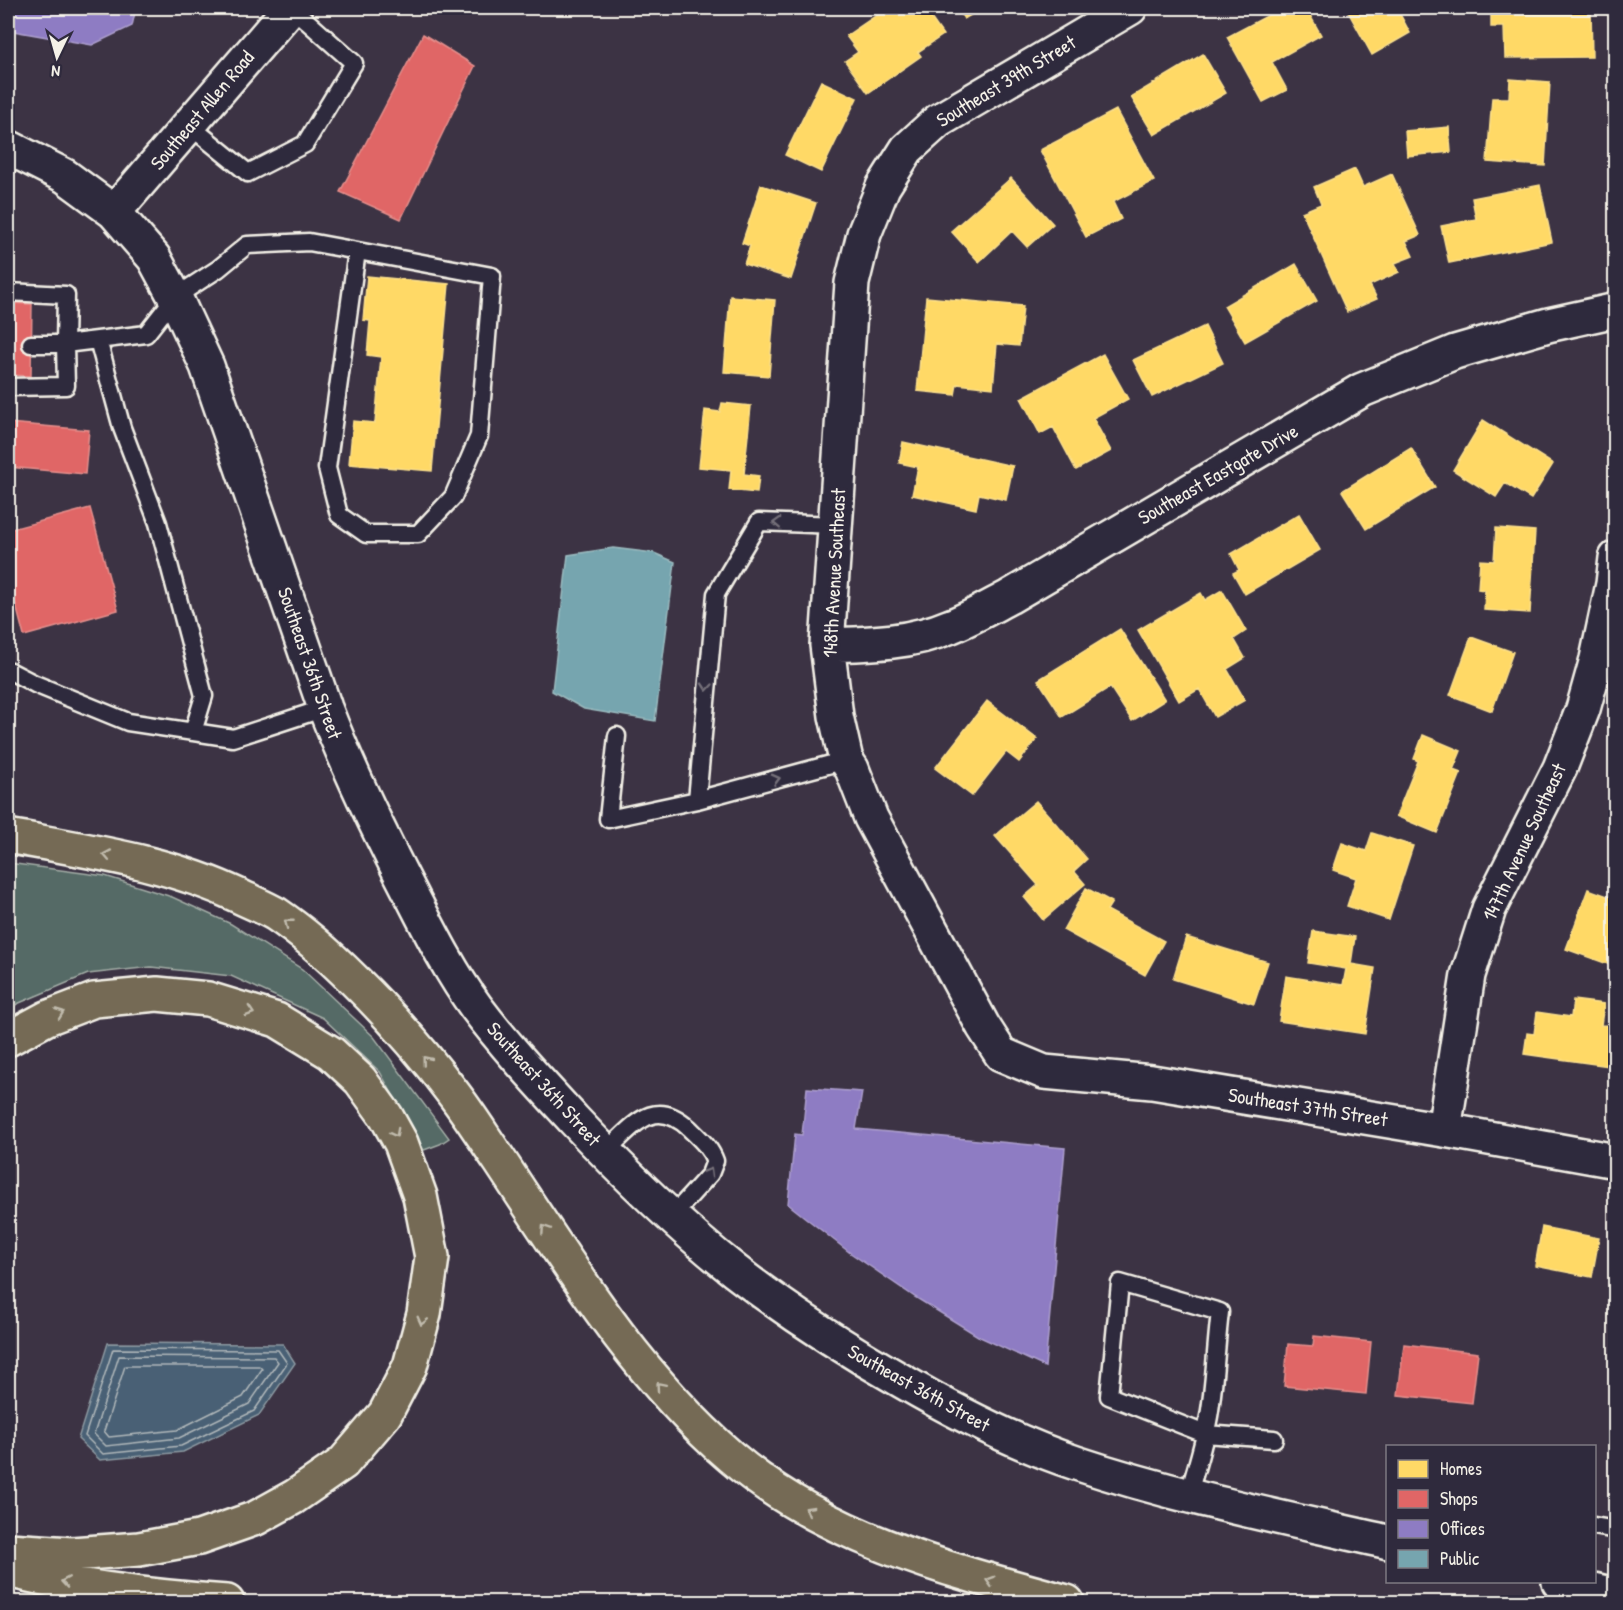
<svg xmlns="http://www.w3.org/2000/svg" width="1623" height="1610" viewBox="0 0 1623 1610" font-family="'Patrick Hand',sans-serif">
  <rect width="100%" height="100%" fill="#3c3344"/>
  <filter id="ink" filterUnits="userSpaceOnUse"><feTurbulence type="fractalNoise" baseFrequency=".0167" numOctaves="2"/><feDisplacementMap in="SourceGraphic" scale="12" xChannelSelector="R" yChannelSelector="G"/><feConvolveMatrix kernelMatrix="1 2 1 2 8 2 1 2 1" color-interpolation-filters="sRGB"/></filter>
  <g filter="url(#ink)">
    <path fill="#546a66" stroke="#a4aea7" stroke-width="1.5" d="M 8,863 L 105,876 L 172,897 L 231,924 L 302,969 L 374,1037 L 449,1138 L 440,1144 L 424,1150 L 380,1072 L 323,1018 L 231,976 L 151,967 L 88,974 L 17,1004 L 8,1011 Z"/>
    <path fill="#496074" stroke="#8d9aa2" stroke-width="1.5" d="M 108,1343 L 283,1344 L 295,1363 L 259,1415 L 183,1452 L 100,1460 L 78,1439 Z"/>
    <path fill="#ffd966" stroke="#fce08d" stroke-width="1.5" d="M 455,8 L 472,8 L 465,16 Z
      M 887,8 L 924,8 L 943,35 L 918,52 L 921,56 L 868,93 L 845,61 L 858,52 L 846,36 Z
      M 957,8 L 983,8 L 964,19 Z
      M 1282,8 L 1306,8 L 1321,35 L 1272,62 L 1287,90 L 1263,102 L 1227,37 Z
      M 1346,8 L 1412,8 L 1400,14 L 1410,33 L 1372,55 Z
      M 1491,8 L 1591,8 L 1592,57 L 1505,58 L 1504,27 L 1491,27 Z
      M 1203,54 L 1226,93 L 1154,135 L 1131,97 Z
      M 1510,79 L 1550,82 L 1545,166 L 1487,162 L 1492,98 L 1509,98 Z
      M 821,81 L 857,98 L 821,172 L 785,155 Z
      M 1116,110 L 1154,181 L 1113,202 L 1121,219 L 1086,237 L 1040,150 Z
      M 1449,127 L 1451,152 L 1407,156 L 1405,131 Z
      M 1355,169 L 1363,187 L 1392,174 L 1420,235 L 1406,241 L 1413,256 L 1395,263 L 1399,272 L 1370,285 L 1377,299 L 1347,312 L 1302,212 L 1321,204 L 1314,187 Z
      M 1011,178 L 1053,224 L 1027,247 L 1012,231 L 979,262 L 951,231 Z
      M 761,185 L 816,203 L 791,279 L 744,264 L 750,246 L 742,243 Z
      M 1540,185 L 1552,242 L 1449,263 L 1441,226 L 1476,219 L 1472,198 Z
      M 1296,264 L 1317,301 L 1245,342 L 1224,306 Z
      M 367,276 L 449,284 L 432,471 L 349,464 L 353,421 L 375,423 L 381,357 L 367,355 L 370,321 L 363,320 Z
      M 730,296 L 775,300 L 769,376 L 724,372 Z
      M 926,297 L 1023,306 L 1019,346 L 997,344 L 993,388 L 957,384 L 955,395 L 917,391 Z
      M 1205,326 L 1223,363 L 1152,397 L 1133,360 Z
      M 1103,354 L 1128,399 L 1093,418 L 1111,451 L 1076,470 L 1053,427 L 1040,434 L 1021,398 Z
      M 722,403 L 751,406 L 744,474 L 759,476 L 757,493 L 729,490 L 731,470 L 699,467 L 705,410 L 720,412 Z
      M 1483,420 L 1553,464 L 1531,499 L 1505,483 L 1496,497 L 1453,470 Z
      M 903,442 L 1013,466 L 1006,500 L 979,494 L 976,509 L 912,495 L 918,467 L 899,463 Z
      M 1411,448 L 1435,487 L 1366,529 L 1342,491 Z
      M 1299,514 L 1320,550 L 1245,594 L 1233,573 L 1239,570 L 1231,554 Z
      M 1496,528 L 1535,531 L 1530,613 L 1484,610 L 1485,590 L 1478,589 L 1480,560 L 1494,561 Z
      M 1222,590 L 1246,631 L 1234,639 L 1245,658 L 1227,669 L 1245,700 L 1215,717 L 1199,689 L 1179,701 L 1138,630 L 1201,593 L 1205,600 Z
      M 1120,629 L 1165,700 L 1132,721 L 1110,687 L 1062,717 L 1038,680 Z
      M 1471,637 L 1513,652 L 1492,711 L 1450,695 Z
      M 987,701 L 1037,739 L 1019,762 L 1006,752 L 972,796 L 935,768 Z
      M 1423,735 L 1461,751 L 1453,770 L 1461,773 L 1437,833 L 1396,816 L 1418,761 L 1414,759 Z
      M 1036,801 L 1087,859 L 1074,871 L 1085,884 L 1043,920 L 1024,897 L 1038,885 L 995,836 Z
      M 1372,833 L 1413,846 L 1389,920 L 1347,906 L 1356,878 L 1333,870 L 1342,843 L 1366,851 Z
      M 1086,888 L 1112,902 L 1107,910 L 1164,941 L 1145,975 L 1063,930 Z
      M 1588,889 L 1616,899 L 1616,967 L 1566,949 Z
      M 1313,931 L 1355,937 L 1351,964 L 1375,968 L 1365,1034 L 1279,1021 L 1286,976 L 1343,985 L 1346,969 L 1308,963 Z
      M 1186,937 L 1268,962 L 1254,1004 L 1173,979 Z
      M 1573,1000 L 1604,1004 L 1601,1025 L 1616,1026 L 1616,1067 L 1524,1054 L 1527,1033 L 1534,1034 L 1537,1012 L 1571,1017 Z
      M 1542,1227 L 1599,1238 L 1592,1277 L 1535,1266 Z"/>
    <path fill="#e06666" stroke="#e6908d" stroke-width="1.5" d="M 423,34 L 475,66 L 401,219 L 340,192 Z
      M 8,303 L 32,304 L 31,376 L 8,375 Z
      M 8,423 L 89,430 L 85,474 L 8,467 Z
      M 90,508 L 118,610 L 24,636 L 8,575 L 8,530 Z
      M 1314,1336 L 1371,1342 L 1366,1394 L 1284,1386 L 1288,1344 L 1313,1346 Z
      M 1404,1344 L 1478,1353 L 1472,1403 L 1398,1395 Z"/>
    <path fill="#8e7cc3" stroke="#ad9fce" stroke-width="1.5" d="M 8,8 L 136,8 L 132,26 L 92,45 L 8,30 Z
      M 807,1088 L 862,1092 L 856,1129 L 1065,1148 L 1045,1367 L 978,1336 L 915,1297 L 849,1252 L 788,1204 L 795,1134 L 802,1135 Z"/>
    <path fill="#76a5af" stroke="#9cbcc0" stroke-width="1.5" d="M 613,548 L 654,553 L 675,562 L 655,721 L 584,709 L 552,691 L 568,555 Z"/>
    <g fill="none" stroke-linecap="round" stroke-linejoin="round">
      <path stroke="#b0b7ba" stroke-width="1.5" d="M 113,1349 L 278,1350 L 287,1363 L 254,1411 L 181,1446 L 103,1454 L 85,1436 Z
        M 119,1356 L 274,1357 L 278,1362 L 249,1404 L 179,1438 L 106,1446 L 94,1434 Z
        M 125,1366 L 259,1366 L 262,1369 L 243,1397 L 177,1430 L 109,1437 L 104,1431 Z"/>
      <defs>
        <path id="lane" d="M 189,125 L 248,173 L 305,144 L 354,63 L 292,8
          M 8,292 L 66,295 L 65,344 L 31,344
          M 98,340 L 122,428 L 158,523 L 204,696 L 193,732
          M 8,387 L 66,386 L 65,344 L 146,334 L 175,297 L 218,269 L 247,245 L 309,242 L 492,276 L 479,436 L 453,497 L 418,534 L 366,534 L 339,515 L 327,468 L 357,251
          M 836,525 L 759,522 L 716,594 L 697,800 L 846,760
          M 8,670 L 35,684 L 128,722 L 233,738 L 325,708
          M 617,736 L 608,819 L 697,800
          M 605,1152 C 633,1127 653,1095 689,1128 C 700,1139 710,1147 715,1161 L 710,1174 L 672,1216
          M 1188,1496 C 1196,1468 1206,1438 1210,1410 C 1215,1377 1216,1344 1220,1312 L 1120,1283 L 1109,1396 L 1205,1434 L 1274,1439
          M 1594,1526 L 1616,1530"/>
        <path id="street" d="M 1130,8 L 938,121 L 907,149 L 883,187 L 864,234 L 852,283 L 827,645 L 836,716 L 846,760 L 852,769 L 871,818 L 983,1026 L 1001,1054 L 1044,1072 L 1152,1082 L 1444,1130 L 1616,1161
          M 827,645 C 869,644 912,643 951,626 C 971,618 990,607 1009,597 L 1362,390 L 1455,352 L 1548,325 L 1616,310
          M 1444,1130 L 1468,975 L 1489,909 L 1560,768 L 1583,709 L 1597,659 L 1613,584 L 1616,558"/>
        <path id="secondary" d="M 8,147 L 65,176 L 114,212 L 154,258 L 175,297 L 207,366 L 325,708 C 350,773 380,834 412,896 C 431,933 451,973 476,1007 C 506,1047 540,1083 574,1120 C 624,1173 678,1226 735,1271 C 788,1312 844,1348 902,1381 C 957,1413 1015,1443 1076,1463 C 1178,1497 1283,1518 1388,1542
          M 114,212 L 290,8
          M 1559,1582 L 1616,1595"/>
        <path id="highway" d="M 8,836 C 86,851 166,861 239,896 C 251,902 264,907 276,914 C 304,933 330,956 354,980 C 390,1015 423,1053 453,1093 C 470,1115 484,1138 500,1161 C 569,1265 635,1374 731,1457 C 825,1538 949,1570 1067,1602
          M 8,1039 L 47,1018 L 94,1000 L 157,994 L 208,999 L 277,1020 L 331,1053 L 360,1080 L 386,1116 L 401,1143 L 420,1196 L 432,1257 L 424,1314 L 410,1366 L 385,1414 L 343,1463 L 294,1497 L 256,1518 L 199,1538 L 139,1549 L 72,1554 L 8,1550
          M 8,1570 C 79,1588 153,1597 227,1602"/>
      </defs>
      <use href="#lane" stroke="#f4f1e8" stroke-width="21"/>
      <use href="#street" stroke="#f4f1e8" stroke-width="38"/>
      <use href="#secondary" stroke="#f4f1e8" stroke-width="38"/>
      <use href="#highway" stroke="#f4f1e8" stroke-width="38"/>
      <use href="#lane" stroke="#2f2a3d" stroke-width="16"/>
      <use href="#street" stroke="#2f2a3d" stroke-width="33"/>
      <use href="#secondary" stroke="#2f2a3d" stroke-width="33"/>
      <use href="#highway" stroke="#746b55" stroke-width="33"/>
    </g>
    <defs><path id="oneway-chevron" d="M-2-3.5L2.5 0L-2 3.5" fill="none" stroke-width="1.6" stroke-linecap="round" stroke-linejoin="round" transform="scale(1.5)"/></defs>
    <g stroke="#747079">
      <use href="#oneway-chevron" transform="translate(777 523) rotate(-178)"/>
      <use href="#oneway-chevron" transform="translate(707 687) rotate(95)"/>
      <use href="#oneway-chevron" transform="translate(776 779) rotate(-15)"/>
      <use href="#oneway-chevron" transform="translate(709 1172) rotate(-60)"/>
    </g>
    <g stroke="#c1bbad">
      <use href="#oneway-chevron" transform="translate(107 855) rotate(-169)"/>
      <use href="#oneway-chevron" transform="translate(288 923) rotate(-142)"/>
      <use href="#oneway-chevron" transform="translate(250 1012) rotate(18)"/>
      <use href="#oneway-chevron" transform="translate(60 1013) rotate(-21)"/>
      <use href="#oneway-chevron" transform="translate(426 1060) rotate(-129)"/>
      <use href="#oneway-chevron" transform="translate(395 1133) rotate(62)"/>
      <use href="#oneway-chevron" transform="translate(545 1229) rotate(-124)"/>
      <use href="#oneway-chevron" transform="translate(422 1321) rotate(104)"/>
      <use href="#oneway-chevron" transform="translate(660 1386) rotate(-131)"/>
      <use href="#oneway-chevron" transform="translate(809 1510) rotate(-150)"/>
      <use href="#oneway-chevron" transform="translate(990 1581) rotate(-163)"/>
      <use href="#oneway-chevron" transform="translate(65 1582) rotate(-171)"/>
    </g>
  </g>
  <g text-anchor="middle" stroke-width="6" stroke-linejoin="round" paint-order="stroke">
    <g font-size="20" fill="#f4f1e8" stroke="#2f2a3d">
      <text transform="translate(1006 81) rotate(-31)" y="7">Southeast 39th Street</text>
      <text transform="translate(202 110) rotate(-50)" y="7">Southeast Allen Road</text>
      <text transform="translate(1218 474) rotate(-30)" y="7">Southeast Eastgate Drive</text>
      <text transform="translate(834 573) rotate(-87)" y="7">148th Avenue Southeast</text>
      <text transform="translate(310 663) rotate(71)" y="7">Southeast 36th Street</text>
      <text transform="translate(1524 842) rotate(-65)" y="7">147th Avenue Southeast</text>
      <text transform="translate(544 1084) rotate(48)" y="7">Southeast 36th Street</text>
      <text transform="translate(1308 1107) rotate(9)" y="7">Southeast 37th Street</text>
      <text transform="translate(919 1388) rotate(29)" y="7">Southeast 36th Street</text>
    </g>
  </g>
  <rect width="1623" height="1610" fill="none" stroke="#2f2a3d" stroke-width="30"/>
  <rect x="15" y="15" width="1593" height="1580" fill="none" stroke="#f4f1e8" stroke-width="2" filter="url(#ink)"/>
  <rect x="1386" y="1445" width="210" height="138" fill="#2f2a3d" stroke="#7e7a81" stroke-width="1.5"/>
  <rect x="1398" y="1460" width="30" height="18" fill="#ffd966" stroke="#7e7a81" stroke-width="1.5"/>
  <text x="1440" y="1475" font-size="18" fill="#f4f1e8">Homes</text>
  <rect x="1398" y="1490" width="30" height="18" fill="#e06666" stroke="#7e7a81" stroke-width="1.5"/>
  <text x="1440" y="1505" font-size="18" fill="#f4f1e8">Shops</text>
  <rect x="1398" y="1520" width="30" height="18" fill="#8e7cc3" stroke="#7e7a81" stroke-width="1.5"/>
  <text x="1440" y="1535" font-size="18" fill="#f4f1e8">Offices</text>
  <rect x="1398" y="1550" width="30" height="18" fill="#76a5af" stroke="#7e7a81" stroke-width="1.5"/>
  <text x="1440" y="1565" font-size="18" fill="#f4f1e8">Public</text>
  <g transform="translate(57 57) rotate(185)" stroke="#2f2a3d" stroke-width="4.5" paint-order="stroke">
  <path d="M0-4.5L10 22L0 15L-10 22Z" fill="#f4f1e8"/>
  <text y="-9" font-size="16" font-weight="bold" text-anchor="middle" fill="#f4f1e8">N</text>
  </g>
</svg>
